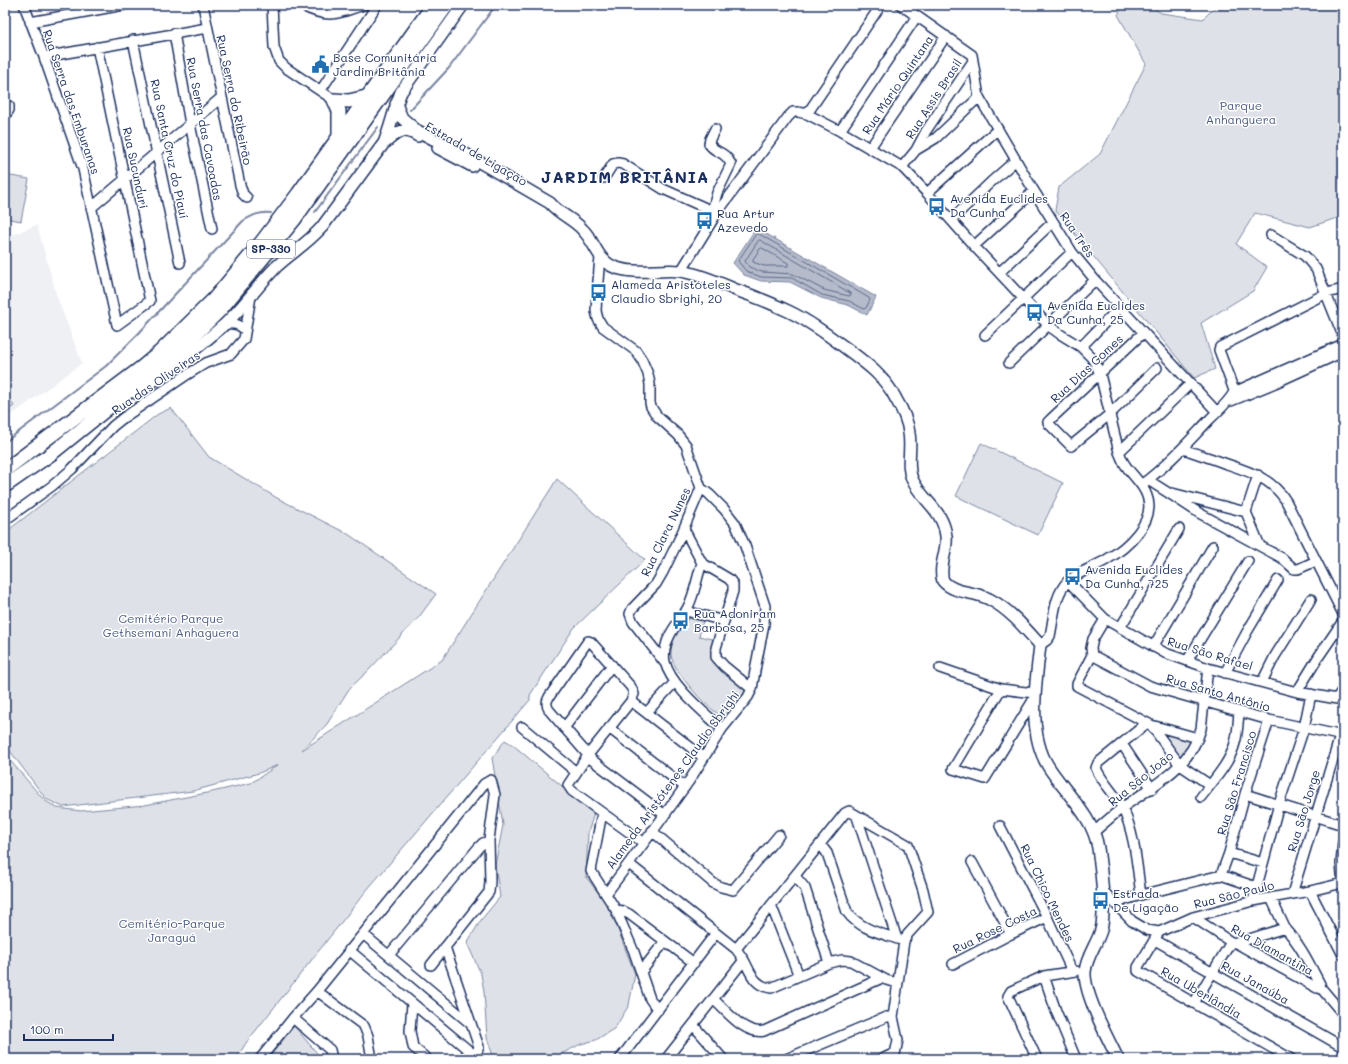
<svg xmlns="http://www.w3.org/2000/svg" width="1348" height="1064" viewBox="0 0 1348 1064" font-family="Mali,sans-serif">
  <rect width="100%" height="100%" fill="#fff"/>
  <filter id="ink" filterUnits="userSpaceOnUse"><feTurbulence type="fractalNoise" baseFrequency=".025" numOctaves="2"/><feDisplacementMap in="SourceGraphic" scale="8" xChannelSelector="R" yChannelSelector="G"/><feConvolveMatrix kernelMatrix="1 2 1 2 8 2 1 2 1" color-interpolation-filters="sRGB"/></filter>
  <g filter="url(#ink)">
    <path fill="#eff0f4" d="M 37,225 L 57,297 L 82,363 L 5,420 L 5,238 Z"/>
    <path fill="#dee1e7" stroke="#7c88a2" d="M 1123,5 L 1149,5 L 1161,13 L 1203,19 L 1217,5 L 1343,5 L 1343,216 L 1310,227 L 1255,213 L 1236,244 L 1267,267 L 1253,291 L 1201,323 L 1215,369 L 1194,378 L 1055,210 L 1059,187 L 1100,154 L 1146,64 L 1118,15 Z
      M 5,175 L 29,179 L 21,221 L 5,218 Z
      M 5,393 L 14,406 L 5,412 Z
      M 171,408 L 209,457 L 277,498 L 348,534 L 436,594 L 419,617 L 368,671 L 349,689 L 327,724 L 302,750 L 442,660 L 557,479 L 645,560 L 574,628 L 530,695 L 530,700 L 366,891 L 246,1043 L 236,1059 L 5,1059 L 5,752 L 8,758 L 44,800 L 57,808 L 81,811 L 145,805 L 212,792 L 251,783 L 278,765 L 259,773 L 193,791 L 63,807 L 46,799 L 10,751 L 5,739 L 6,532 L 158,414 Z
      M 981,443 L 1063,483 L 1038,535 L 956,496 Z
      M 686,618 L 703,621 L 699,636 L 716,640 L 712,654 L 746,690 L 743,697 L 726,717 C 712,716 672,670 671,655 C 670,642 679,628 686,618 Z
      M 1160,730 L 1192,740 L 1183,754 L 1179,756 Z
      M 505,740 L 513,745 L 594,813 L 588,833 L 586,877 L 604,900 L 615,922 L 635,974 L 629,1005 L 615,1028 L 596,1040 L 581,1044 L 551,1059 L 494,1059 L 487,1038 L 484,992 L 481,974 L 467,943 L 481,920 L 500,897 L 495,865 L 503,825 L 492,758 Z
      M 294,1026 L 322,1059 L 268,1059 Z"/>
    <path fill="#b5bbca" stroke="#77839f" d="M 756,228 L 876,297 L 867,315 L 848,305 L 821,298 L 790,282 L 761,281 L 744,275 L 733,263 Z"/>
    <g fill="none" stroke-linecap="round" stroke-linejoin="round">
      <path stroke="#596789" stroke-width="1" d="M 759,234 L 869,298 L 870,300 L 866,308 L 864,309 L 849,301 L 822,295 L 792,278 L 761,277 L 746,271 L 738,261 L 756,234 Z
        M 760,240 L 850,293 L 851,295 L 849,296 L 824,290 L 793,274 L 762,272 L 749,267 L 745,261 L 758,241 Z
        M 762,248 L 788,263 L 788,266 L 764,266 L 753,262 L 753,259 L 760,249 Z"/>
      <path stroke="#77839f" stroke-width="2" d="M 410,110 L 449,68 L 496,5
        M 315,212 L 378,127
        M 5,442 L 106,366 L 139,333 L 243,221 C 253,215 259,212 271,213"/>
      <defs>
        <path id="minor" d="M 24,5 L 44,57 L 83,169 L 117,325 L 150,301 L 97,47
          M 203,5 L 240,185 L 243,194 L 247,198
          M 272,5 L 274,47 L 279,61 L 286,68 L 334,100
          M 300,5 C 329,19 334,15 363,5
          M 901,5 L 972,55 L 979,97 L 1034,191 L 1072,252 L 1095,280 L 1217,412
          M 30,22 L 124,5
          M 174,33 L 190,124 L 212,229
          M 133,40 L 180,263
          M 44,57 L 207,28
          M 321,90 L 377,5
          M 807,114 L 881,5
          M 5,116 L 9,110 L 9,106
          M 840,131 L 917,16
          M 870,148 L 946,36
          M 916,150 L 926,131 L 973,61
          M 902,167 L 916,150 L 936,138 L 979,97
          M 604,178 L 613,164 L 618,163 L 623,164 L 663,189 L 717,213
          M 927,193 L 998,129
          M 91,208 L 222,97
          M 712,211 L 717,193 L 731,164 C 724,150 716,154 709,144 L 710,139 L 715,129
          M 951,220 L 991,182 L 1016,160
          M 1271,235 L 1305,256 L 1316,269 L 1343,336
          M 974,246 L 1034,191
          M 600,257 L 597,293 L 596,311 L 598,319 L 603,327 L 636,351 L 642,360 L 648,374 L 650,384 L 650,403 L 651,407 L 657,416 L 678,435 L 686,445 L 701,488 L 709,494 L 724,509 L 735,523 L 745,546 L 765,606 L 764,624 L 756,665 L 752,689 L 748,697 L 722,729 L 689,781 L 658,824 L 606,894
          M 681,271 L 717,213 L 788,117 L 793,112 L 798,112 L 807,114 L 840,131 L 902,167 L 927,193 L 974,246 L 1049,326 L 1060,334 L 1081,347 L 1091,357 L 1095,363 L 1100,374 L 1119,452 C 1121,456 1122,460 1124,463 C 1131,475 1143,483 1147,496 C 1157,522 1125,549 1106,560 C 1094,567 1077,573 1068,581 C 1054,595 1054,618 1050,636 L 1047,640 L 1040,645
          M 1000,272 L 1053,222
          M 225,324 C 234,323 239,324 245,330
          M 1143,333 L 1051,419 L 1048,422 L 1049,424 L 1071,446 L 1110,414 L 1157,368
          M 985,335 L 1072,252
          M 1081,347 L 1120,307
          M 1009,363 L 1095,280
          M 1236,396 L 1219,350 L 1220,347 L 1327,293 L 1343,289
          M 1231,401 L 1275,383 L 1343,352
          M 1182,449 C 1196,453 1210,458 1224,463 C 1248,471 1272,478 1286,501 L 1343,614
          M 1119,452 L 1191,383
          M 1148,480 L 1167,492 L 1199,513 L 1282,558 L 1294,569 L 1298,569 L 1316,561
          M 1141,485 C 1167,466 1188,442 1210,419 C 1219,410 1228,403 1234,392 L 1343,344
          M 1172,493 L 1246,512 L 1260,546
          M 1246,512 L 1258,475
          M 5,520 L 52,486 L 72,469 L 113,426 L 123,418 L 185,376 L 206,363 L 231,354 L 244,339 L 251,296
          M 684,529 L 702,563 L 729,579 L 733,584 L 733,591 L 716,648 L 716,657 L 724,666 L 752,689
          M 702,563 C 697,577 695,593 688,607 C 683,617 675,625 670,635 C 666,642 663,654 665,662 C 671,686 704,712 722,729
          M 1068,581 L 1105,619 L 1165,653 L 1208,668 L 1297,692 L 1343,700
          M 686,611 L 724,621
          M 1105,619 L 1093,639 L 1091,648 L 1092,655 L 1077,684 L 1077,686 L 1151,725 L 1198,738
          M 1120,628 L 1179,529
          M 1153,647 L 1213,546
          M 1092,655 L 1150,686 L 1269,720 L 1343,736
          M 1187,661 L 1248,561
          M 665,663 L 633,622 L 630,614 L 632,609 L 656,584 L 663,572 L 681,535 L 701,488
          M 940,668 L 1001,689 L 953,769 L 985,779 L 1035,697
          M 1225,673 L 1247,632 L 1278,580
          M 1262,682 L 1275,656 L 1311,599
          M 1001,689 L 1035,693
          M 1297,692 L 1319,656 L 1343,621
          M 1337,698 L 1343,689
          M 631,701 L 703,757
          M 647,712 L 675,682
          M 1151,725 L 1180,765 L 1210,785
          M 522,727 L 576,772
          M 564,728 L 612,665
          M 609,728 L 685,787
          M 1122,744 L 1152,789
          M 1245,794 L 1343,825
          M 1201,797 C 1213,781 1230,763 1235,743 C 1238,733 1238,722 1239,712
          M 602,813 L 591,871 L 616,910 L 634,952 L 650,999 L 658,1010
          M 857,817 L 897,939
          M 1000,826 L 1047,917 L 1072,971
          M 652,831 L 713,883 L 721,887 L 733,890 L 779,835
          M 1094,832 C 1103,824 1112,816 1122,808 C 1152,786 1190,768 1201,729 L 1208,668
          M 1343,842 L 1341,864 L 1343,885
          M 644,843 L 572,791 L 568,785 L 588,755 L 631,701 L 634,694 L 631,687 L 591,642 L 588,641 L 549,697 C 546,702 546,705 549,710 L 588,755 L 592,760 L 665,815
          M 820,844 L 827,853 L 847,912 C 860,930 884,934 904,941
          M 1229,853 L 1263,863
          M 972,862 L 1011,934
          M 629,864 L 736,949 C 739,953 742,957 745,962 C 751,974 755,986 771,988 L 829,963 L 842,960 L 851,961 L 886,980 L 898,983
          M 1221,875 L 1229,853 L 1245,794 L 1269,720
          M 795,876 L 805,888 L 829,963
          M 1102,890 L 1132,921 L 1147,930 L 1159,932 L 1193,917 L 1253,901 L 1310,891 L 1343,883
          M 1310,891 L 1343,955
          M 1292,894 L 1340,736
          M 1141,895 C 1137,867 1135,835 1123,809 C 1116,794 1102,783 1096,768 L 1098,763 L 1147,723
          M 1253,901 L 1279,804 L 1304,728 L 1311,694
          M 1115,903 L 1141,895 L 1221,875 L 1256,887
          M 771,905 L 799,976
          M 616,910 L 623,911 L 629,914 L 694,963
          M 1193,917 L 1231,942 L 1236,943 L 1317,988 L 1321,988 L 1320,984 C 1310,965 1300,944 1285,928
          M 1159,932 L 1138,967 L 1138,971 L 1291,1059
          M 363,934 L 471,1024
          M 1155,940 L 1343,1047
          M 1236,943 L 1285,928 L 1271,898
          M 445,947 L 479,1047 L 475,1056
          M 736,949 L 845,813 L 849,811 L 908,845 L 923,890 L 928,912 L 908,934 L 904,941 L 893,1017 L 898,1040 L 894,1059
          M 349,950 L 479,1059
          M 389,955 L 478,848 L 483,843 L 489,840
          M 953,964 L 1011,934 L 1047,917
          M 641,972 L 665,941
          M 1044,976 L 1056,1011 L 1076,1059
          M 1321,988 L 1343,1014
          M 317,991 L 364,1026 L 368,1036 L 372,1059
          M 713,999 C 727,1011 744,1035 764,1031 L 882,978
          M 412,1003 L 410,1031 L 413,1047 L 427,1059
          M 1194,1003 L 1231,942
          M 293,1018 L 330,1050 L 332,1059
          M 693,1025 L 723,1059
          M 260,1059 L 293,1018 L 317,991 L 484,784 L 491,780 L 495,795 L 489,840 L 490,882 L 489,892 L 431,965
          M 620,1059 L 716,933
          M 666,1059 L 744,960
          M 786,1059 L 886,1017 L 893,1017
          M 882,1059 L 895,1053
          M 1037,1059 L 1008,996 L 1011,991 L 1044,976 L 1076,971"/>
        <path id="major" d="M 396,104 L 402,118 L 416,130 L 433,139 L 457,149 L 550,203 C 560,215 574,219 583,230 C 595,242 597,260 614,267 C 634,275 660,269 681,271 C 699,274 720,283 736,290 C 754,296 771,303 788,311 C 809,321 828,335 847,349 C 866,363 885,377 896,399 C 902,409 908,421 909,433 C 912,448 906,465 912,479 C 921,500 943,509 946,536 C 948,551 938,566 943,581 C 954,594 974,591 989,599 C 1009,609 1025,628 1040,645 C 1036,683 1027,732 1048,766 C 1065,793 1093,816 1098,848 C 1101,868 1106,911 1101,930 C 1097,944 1086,957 1085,972 C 1084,994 1108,1039 1118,1059
          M 386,142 C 398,131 403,127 418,136
          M 438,148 L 472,166
          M 136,393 C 166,372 198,348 225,324 C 244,307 258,285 276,267 C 291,253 308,243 322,227 L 384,143 C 391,126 394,109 401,92 L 463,5"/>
        <path id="highway" d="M 334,100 L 339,111 L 339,135
          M 334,100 L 349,101 L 366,97
          M 5,470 L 141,368 L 159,353 L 214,299 L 260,244 L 298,194 L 433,5
          M 5,486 L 51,454 L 149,375 L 181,348 L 221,309 L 294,220 L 447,5"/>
      </defs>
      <use href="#minor" stroke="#1b2f5e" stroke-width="12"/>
      <use href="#major" stroke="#1b2f5e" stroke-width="14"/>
      <use href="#highway" stroke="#1b2f5e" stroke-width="16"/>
      <use href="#minor" stroke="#fff" stroke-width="9"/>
      <use href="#major" stroke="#fff" stroke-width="11"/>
      <use href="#highway" stroke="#fff" stroke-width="13"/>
    </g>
  </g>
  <defs>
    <symbol id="civic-bare" viewBox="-9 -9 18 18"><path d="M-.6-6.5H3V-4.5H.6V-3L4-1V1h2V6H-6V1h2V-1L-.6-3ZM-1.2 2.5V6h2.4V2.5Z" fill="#1f6fb2" stroke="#fff" stroke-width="2.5" paint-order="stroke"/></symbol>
    <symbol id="bus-bare" viewBox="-9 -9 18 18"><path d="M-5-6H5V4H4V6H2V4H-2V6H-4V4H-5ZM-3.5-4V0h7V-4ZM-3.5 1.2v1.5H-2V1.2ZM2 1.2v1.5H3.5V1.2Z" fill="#1f6fb2" stroke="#fff" stroke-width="2.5" paint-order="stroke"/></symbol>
  </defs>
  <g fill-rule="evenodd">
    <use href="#civic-bare" x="308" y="52" width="25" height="25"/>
    <use href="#bus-bare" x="924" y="194" width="25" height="25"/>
    <use href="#bus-bare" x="692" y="208" width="25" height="25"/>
    <use href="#bus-bare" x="586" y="280" width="25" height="25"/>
    <use href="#bus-bare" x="1022" y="300" width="25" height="25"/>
    <use href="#bus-bare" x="1060" y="564" width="25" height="25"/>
    <use href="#bus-bare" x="668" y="608" width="25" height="25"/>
    <use href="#bus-bare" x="1088" y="888" width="25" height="25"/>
  </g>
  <g text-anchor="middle" stroke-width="3" stroke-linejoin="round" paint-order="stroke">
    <rect fill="#fff" stroke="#5f6d8e" stroke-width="1" x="247" y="240" width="48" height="18" rx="3"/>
    <g font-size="11" font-weight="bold" fill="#1b2f5e">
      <text x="271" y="253">SP-330</text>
    </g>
    <g font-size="12" fill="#1b2f5e" stroke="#fff" text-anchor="start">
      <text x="333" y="62">Base Comunitária<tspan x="333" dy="14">Jardim Britânia</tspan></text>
      <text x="950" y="203">Avenida Euclides<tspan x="950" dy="14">Da Cunha</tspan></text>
      <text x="717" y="218">Rua Artur<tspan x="717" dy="14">Azevedo</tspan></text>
      <text x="611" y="289">Alameda Aristóteles<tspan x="611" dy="14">Claudio Sbrighi, 20</tspan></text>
      <text x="1047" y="310">Avenida Euclides<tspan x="1047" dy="14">Da Cunha, 25</tspan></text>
      <text x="1085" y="574">Avenida Euclides<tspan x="1085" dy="14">Da Cunha, 725</tspan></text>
      <text x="694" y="618">Rua Adoniram<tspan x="694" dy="14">Barbosa, 25</tspan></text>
      <text x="1113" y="898">Estrada<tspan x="1113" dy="14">De Ligação</tspan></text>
    </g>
    <g font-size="12" fill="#1b2f5e" stroke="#fff">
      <text transform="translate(898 85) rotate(-56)" y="4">Rua Mário Quintana</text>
      <text transform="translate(934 99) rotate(-57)" y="4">Rua Assis Brasil</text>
      <text transform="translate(234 100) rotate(78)" y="4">Rua Serra do Ribeirão</text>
      <text transform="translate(71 102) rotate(71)" y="4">Rua Serra das Emburanas</text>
      <text transform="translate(204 129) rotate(79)" y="4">Rua Serra das Cavoadas</text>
      <text transform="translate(169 149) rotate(78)" y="4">Rua Santa Cruz do Piauí</text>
      <text transform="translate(476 154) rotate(30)" y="4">Estrada de Ligação</text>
      <text transform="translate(135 168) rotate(78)" y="4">Rua Sucunduri</text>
      <text transform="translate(1077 235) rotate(56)" y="4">Rua Três</text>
      <text transform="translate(1087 369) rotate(-43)" y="4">Rua Dias Gomes</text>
      <text transform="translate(156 383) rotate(-34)" y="4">Rua das Oliveiras</text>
      <text transform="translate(666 532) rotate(-64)" y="4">Rua Clara Nunes</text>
      <text transform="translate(1210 654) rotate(17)" y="4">Rua São Rafael</text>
      <text transform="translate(1218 693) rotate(16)" y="4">Rua Santo Antônio</text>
      <text transform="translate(1141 779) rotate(-39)" y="4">Rua São João</text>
      <text transform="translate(673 780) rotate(-54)" y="4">Alameda Aristótenes Claudio Sbrighi</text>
      <text transform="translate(1237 783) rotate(-73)" y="4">Rua São Francisco</text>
      <text transform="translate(1304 811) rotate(-73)" y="4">Rua São Jorge</text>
      <text transform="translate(1047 893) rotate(64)" y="4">Rua Chico Mendes</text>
      <text transform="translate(1234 895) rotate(-14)" y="4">Rua São Paulo</text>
      <text transform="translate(995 930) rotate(-26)" y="4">Rua Rose Costa</text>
      <text transform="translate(1272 950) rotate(29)" y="4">Rua Diamantina</text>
      <text transform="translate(1255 983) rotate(29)" y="4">Rua Janaúba</text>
      <text transform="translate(1201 993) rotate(30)" y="4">Rua Uberlândia</text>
    </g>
    <g font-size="12" fill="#4c5c80" stroke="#fff">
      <text x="1241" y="110">Parque<tspan x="1241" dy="14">Anhanguera</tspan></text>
      <text x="171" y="623">Cemitério Parque<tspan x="171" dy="14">Gethsemani Anhaguera</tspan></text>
      <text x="172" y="928">Cemitério-Parque<tspan x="172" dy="14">Jaraguá</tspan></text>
    </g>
    <g font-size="16" font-weight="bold" letter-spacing="1" fill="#1b2f5e" stroke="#fff">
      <text x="625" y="183">JARDIM BRITÂNIA</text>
    </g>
  </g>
  <rect width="1348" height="1064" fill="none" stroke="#fff" stroke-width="20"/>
  <rect x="10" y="10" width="1328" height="1044" fill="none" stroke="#1b2f5e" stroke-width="1.5" filter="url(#ink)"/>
  <path d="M24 1034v6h89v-6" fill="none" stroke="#1b2f5e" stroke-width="2"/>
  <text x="30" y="1034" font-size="12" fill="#1b2f5e" stroke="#ffffff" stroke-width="3" paint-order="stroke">100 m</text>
</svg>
